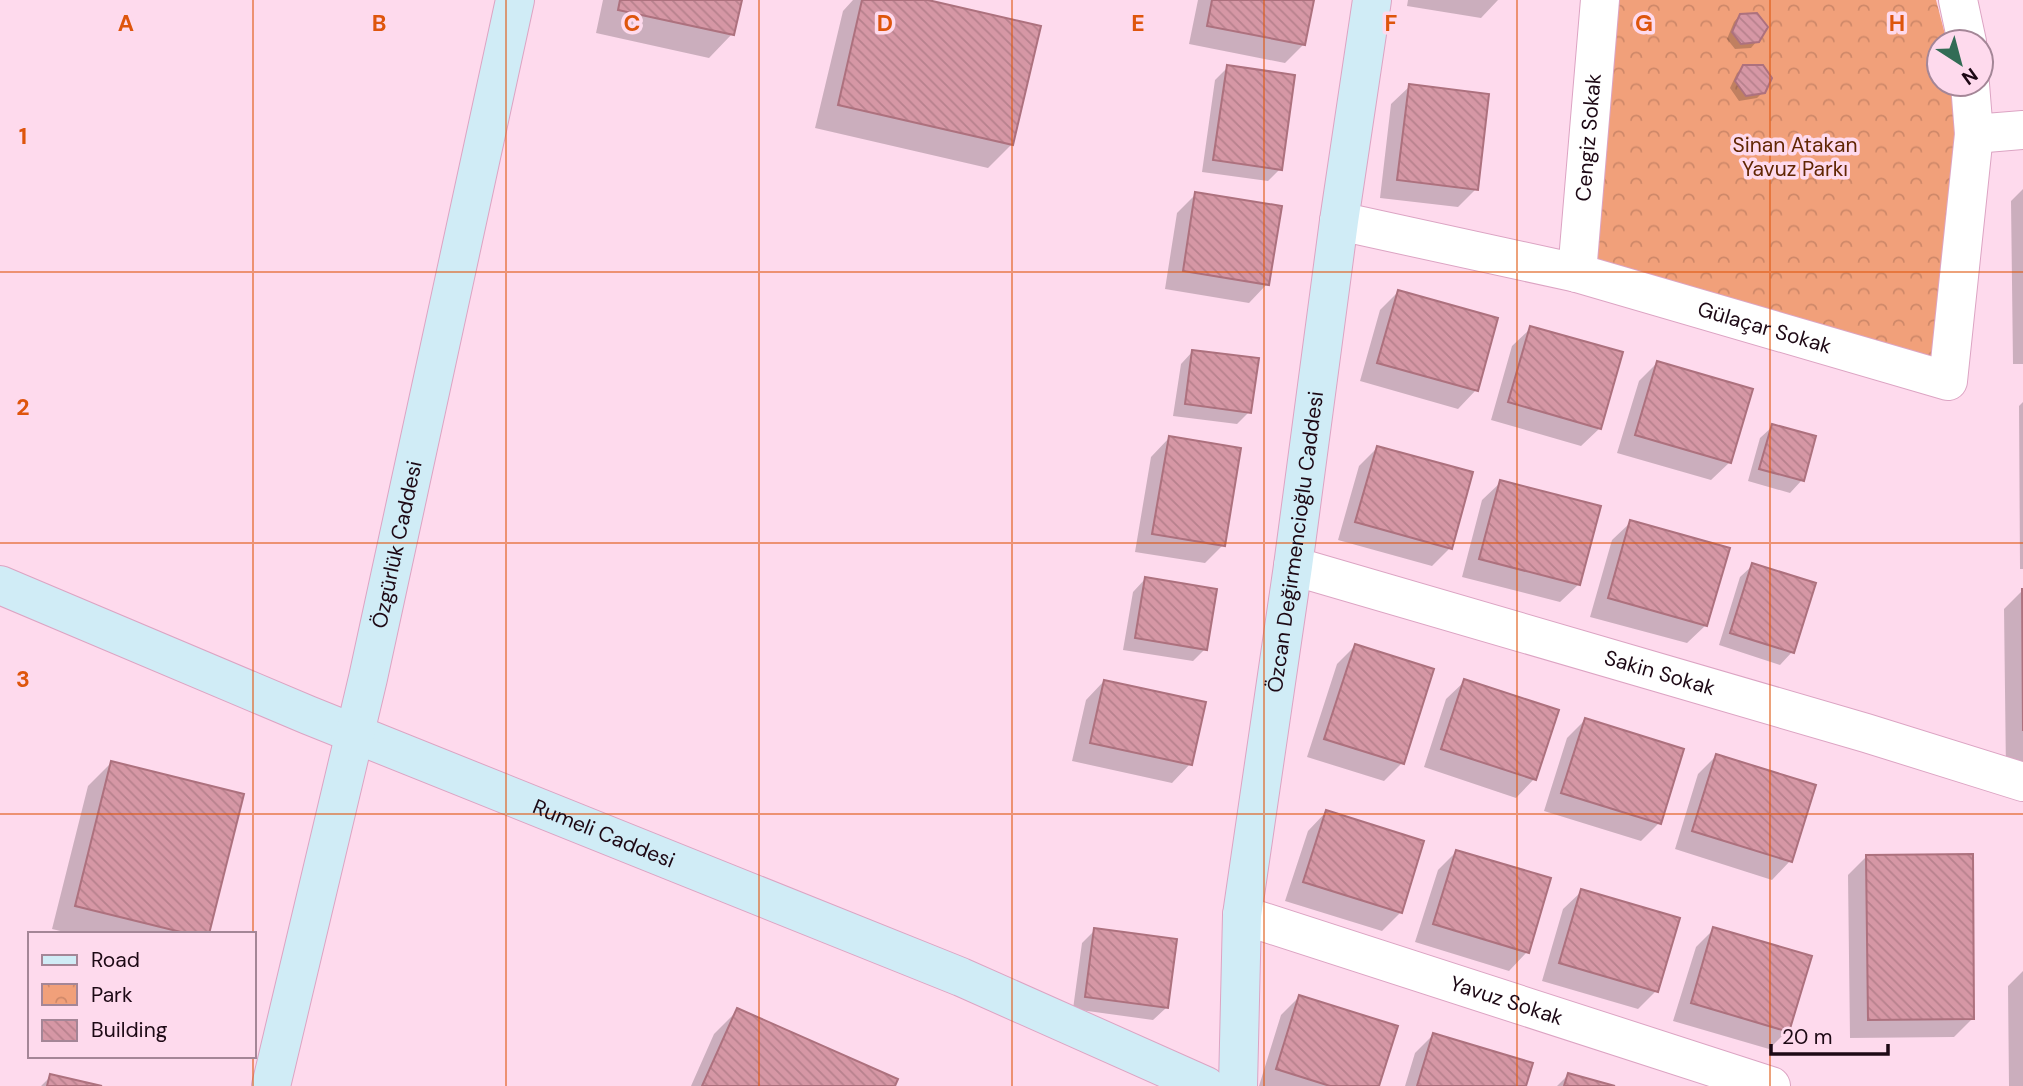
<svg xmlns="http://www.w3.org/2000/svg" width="2023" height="1086" viewBox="0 0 2023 1086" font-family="'DM Sans',sans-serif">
  <defs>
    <pattern id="park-crowns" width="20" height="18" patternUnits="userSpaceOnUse" patternTransform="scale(1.75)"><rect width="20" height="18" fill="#f1a07a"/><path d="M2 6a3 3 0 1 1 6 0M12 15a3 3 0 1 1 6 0" fill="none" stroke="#ce8869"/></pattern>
    <pattern id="building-back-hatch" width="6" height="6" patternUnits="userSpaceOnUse" patternTransform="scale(1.75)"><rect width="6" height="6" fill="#d697a5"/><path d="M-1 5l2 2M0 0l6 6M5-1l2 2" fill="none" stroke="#b7818d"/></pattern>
  </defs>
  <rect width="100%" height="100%" fill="#fedaed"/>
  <path fill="url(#park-crowns)" d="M 1616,0 L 1936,0 L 1947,42 L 1939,42 L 1939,84 L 1952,84 L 1956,126 L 1933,358 L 1593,265 Z"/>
  <path fill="#0003" d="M 603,0 L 740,0 L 732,34 L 709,58 L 596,33 Z
    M 853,0 L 920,0 L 1012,144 L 988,168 L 815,128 L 843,11 Z
    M 1198,0 L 1312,0 L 1304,44 L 1285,63 L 1189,44 Z
    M 1408,0 L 1498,0 L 1481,18 L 1407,6 Z
    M 1740,15 L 1757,41 L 1751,48 L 1735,49 L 1727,39 L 1734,22 Z
    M 1228,67 L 1280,169 L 1268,181 L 1202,172 L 1215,80 Z
    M 1744,67 L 1763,92 L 1757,98 L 1739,101 L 1730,88 L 1737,73 Z
    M 1410,86 L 1476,189 L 1458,207 L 1380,198 L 1391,104 Z
    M 2023,189 L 2023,364 L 2013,364 L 2011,201 Z
    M 1196,194 L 1267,284 L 1249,303 L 1165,289 L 1177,213 Z
    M 1398,292 L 1476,390 L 1458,409 L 1360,381 L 1380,310 Z
    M 1531,328 L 1600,428 L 1581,446 L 1491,420 L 1512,346 Z
    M 1193,351 L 1249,412 L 1237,424 L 1173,416 L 1181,364 Z
    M 1657,363 L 1730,462 L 1711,480 L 1617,453 L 1639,381 Z
    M 2023,402 L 2023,569 L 2020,569 L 2019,406 Z
    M 1773,426 L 1802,480 L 1790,493 L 1748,481 L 1760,438 Z
    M 1169,438 L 1223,545 L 1205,563 L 1135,552 L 1151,457 Z
    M 1377,448 L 1450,548 L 1432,566 L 1338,540 L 1359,466 Z
    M 1501,482 L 1579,584 L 1560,602 L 1462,577 L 1482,500 Z
    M 1631,522 L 1706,625 L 1687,643 L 1590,617 L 1612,540 Z
    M 1753,565 L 1792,652 L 1780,665 L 1719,645 L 1740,577 Z
    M 1145,579 L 1205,649 L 1193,661 L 1123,650 L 1133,592 Z
    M 2023,590 L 2023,772 L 2006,772 L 2004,609 Z
    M 1355,646 L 1402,763 L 1384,781 L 1307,757 L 1337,664 Z
    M 1104,681 L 1190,764 L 1172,783 L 1072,761 L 1086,700 Z
    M 1465,681 L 1557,711 L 1534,779 L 1516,798 L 1424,767 L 1446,699 Z
    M 1585,720 L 1659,823 L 1641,841 L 1544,811 L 1567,738 Z
    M 1716,756 L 1814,787 L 1790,861 L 1772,880 L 1675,849 L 1698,774 Z
    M 111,763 L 207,934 L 73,934 L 52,929 L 88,786 Z
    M 1326,812 L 1401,912 L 1382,931 L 1285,901 L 1308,831 Z
    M 1456,852 L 1527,952 L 1509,971 L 1415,942 L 1438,870 Z
    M 1867,856 L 1973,1018 L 1954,1037 L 1850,1038 L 1848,875 Z
    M 1582,891 L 1656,991 L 1638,1009 L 1542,981 L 1563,909 Z
    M 1714,929 L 1787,1031 L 1769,1049 L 1673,1021 L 1696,947 Z
    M 1095,930 L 1166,1008 L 1153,1020 L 1073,1009 L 1082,943 Z
    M 2023,971 L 2023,1086 L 2009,1086 L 2008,986 Z
    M 1299,997 L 1377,1086 L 1259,1086 L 1281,1015 Z
    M 738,1010 L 893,1086 L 691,1086 L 714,1034 Z
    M 1433,1035 L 1525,1086 L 1405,1086 L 1415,1053 Z
    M 1569,1074 L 1609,1086 L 1557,1086 Z
    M 51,1076 L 94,1086 L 41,1086 Z"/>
  <path fill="url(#building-back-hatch)" stroke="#ad717e" stroke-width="2" d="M 620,0 L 742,0 L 734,35 L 618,10 Z
    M 862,0 L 928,0 L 1041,26 L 1013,145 L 838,105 Z
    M 1212,0 L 1314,0 L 1305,45 L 1207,26 Z
    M 1757,13 L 1768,27 L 1759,42 L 1741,44 L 1732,32 L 1740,14 Z
    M 1227,65 L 1295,75 L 1282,170 L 1213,160 Z
    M 1743,65 L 1763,65 L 1772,78 L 1765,93 L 1746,96 L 1735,81 Z
    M 1409,84 L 1489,94 L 1478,190 L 1397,180 Z
    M 1195,192 L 1282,206 L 1269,285 L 1183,271 Z
    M 1398,290 L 1498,318 L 1478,391 L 1377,363 Z
    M 1530,326 L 1623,352 L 1601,429 L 1508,402 Z
    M 1192,350 L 1259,358 L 1251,413 L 1185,404 Z
    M 1657,361 L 1753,389 L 1731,463 L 1635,435 Z
    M 1772,424 L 1816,436 L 1804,481 L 1759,469 Z
    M 1169,436 L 1241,448 L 1225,546 L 1152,534 Z
    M 1377,446 L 1473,472 L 1452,549 L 1355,522 Z
    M 1500,480 L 1601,506 L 1580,585 L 1479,559 Z
    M 1630,520 L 1730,548 L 1707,626 L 1608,598 Z
    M 1752,563 L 1816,583 L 1794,653 L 1730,633 Z
    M 1145,577 L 1217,589 L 1207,650 L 1135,638 Z
    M 2022,589 L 2023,589 L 2023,731 Z
    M 1355,644 L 1434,669 L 1404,764 L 1324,739 Z
    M 1464,679 L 1559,710 L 1536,780 L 1441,749 Z
    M 1104,680 L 1206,702 L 1192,765 L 1090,743 Z
    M 1585,718 L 1684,749 L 1661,824 L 1561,793 Z
    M 1716,754 L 1816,785 L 1792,862 L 1692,831 Z
    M 111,761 L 244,794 L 209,934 L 189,934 L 75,906 Z
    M 1326,810 L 1424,841 L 1402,913 L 1303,882 Z
    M 1456,850 L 1551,878 L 1529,953 L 1433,924 Z
    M 1973,854 L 1974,1019 L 1868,1020 L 1866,855 Z
    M 1581,889 L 1680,918 L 1658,992 L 1559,963 Z
    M 1713,927 L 1812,956 L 1789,1032 L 1691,1003 Z
    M 1094,928 L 1177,939 L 1168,1008 L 1085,997 Z
    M 1299,995 L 1398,1026 L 1379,1086 L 1330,1086 L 1276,1069 Z
    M 737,1008 L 898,1079 L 895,1086 L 702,1086 Z
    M 1433,1033 L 1533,1063 L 1526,1086 L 1417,1086 Z
    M 1568,1073 L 1615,1086 L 1564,1086 Z
    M 50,1074 L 102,1086 L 47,1086 Z"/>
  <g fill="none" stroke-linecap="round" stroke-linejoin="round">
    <defs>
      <g id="street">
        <path d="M 1958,0 L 1967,42"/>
        <path d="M 1970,84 L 1974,134 L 2023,130"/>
        <path id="s1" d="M 1339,221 L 1577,273 L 1948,381 L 1974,134"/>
        <path id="s2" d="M 1577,273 L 1600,0"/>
        <path id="s3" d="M 1293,566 L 1866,733 L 2023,782"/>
        <path id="s4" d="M 1242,915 L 1771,1086"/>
      </g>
      <g id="secondary">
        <path id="s5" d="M 0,585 L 308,715 L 961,977 L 1206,1086"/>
        <path id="s6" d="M 271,1086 L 368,678 L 515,0"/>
        <path id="s7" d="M 1238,1086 L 1242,915 L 1293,566 L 1339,221 L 1372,0"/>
      </g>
    </defs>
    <use href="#street" stroke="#dca4c3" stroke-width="40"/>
    <use href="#secondary" stroke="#dca4c3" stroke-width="40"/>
    <use href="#street" stroke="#fff" stroke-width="38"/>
    <use href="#secondary" stroke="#d0ecf6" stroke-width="38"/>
  </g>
  <path fill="none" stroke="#de550c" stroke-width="2" stroke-opacity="0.55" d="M 253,0 L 253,934M 506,0 L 506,1086M 759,0 L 759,1086M 1012,0 L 1012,1086M 1264,0 L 1264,1086M 1517,0 L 1517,1086M 1770,0 L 1770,1086M 0,272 L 2023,272M 0,543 L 2023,543M 0,814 L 2023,814M 253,1056 L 253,1086"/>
  <g text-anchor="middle" stroke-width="7" stroke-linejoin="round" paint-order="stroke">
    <g font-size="21" fill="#1d0915" stroke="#fedaed">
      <text dy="7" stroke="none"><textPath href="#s2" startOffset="136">Cengiz Sokak</textPath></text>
      <text dy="7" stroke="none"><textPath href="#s1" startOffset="439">Gülaçar Sokak</textPath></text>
      <text dy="7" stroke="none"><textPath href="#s7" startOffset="548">Özcan Değirmencioğlu Caddesi</textPath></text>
      <text dy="7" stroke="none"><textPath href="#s6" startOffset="556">Özgürlük Caddesi</textPath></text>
      <text dy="7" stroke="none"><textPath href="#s3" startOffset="382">Sakin Sokak</textPath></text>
      <text dy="7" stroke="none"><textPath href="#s5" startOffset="653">Rumeli Caddesi</textPath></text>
      <text dy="7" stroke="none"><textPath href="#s4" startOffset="278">Yavuz Sokak</textPath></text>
    </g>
    <g font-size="21" fill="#612603" stroke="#fedaed">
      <text x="1795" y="152">Sinan Atakan<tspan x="1795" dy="24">Yavuz Parkı</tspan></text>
    </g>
  </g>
  <g font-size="23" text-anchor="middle" font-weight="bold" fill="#de550c" stroke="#fedaed" stroke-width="7" stroke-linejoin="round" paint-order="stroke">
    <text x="126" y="31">A</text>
    <text x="379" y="31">B</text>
    <text x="632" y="31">C</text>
    <text x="885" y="31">D</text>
    <text x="1138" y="31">E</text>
    <text x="1391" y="31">F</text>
    <text x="1644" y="31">G</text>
    <text x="1897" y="31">H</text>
    <text x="23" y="144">1</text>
    <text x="23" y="415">2</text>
    <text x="23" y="687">3</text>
  </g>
  <rect x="28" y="932" width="228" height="126" fill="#fedaed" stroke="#a48697" stroke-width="2"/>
  <rect x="42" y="955" width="35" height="10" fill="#d0ecf6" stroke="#a48697" stroke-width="2"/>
  <text x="91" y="967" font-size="21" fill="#1d0915">Road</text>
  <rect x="42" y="984" width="35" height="21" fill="url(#park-crowns)" stroke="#a48697" stroke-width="2"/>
  <text x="91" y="1002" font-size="21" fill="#1d0915">Park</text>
  <rect x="42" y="1020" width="35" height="21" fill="url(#building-back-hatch)" stroke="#a48697" stroke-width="2"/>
  <text x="91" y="1037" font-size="21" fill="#1d0915">Building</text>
  <g transform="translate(1960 63) rotate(144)"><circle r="33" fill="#fedaed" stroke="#a48697" stroke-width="2"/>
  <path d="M0-5L12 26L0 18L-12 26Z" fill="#326c55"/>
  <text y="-10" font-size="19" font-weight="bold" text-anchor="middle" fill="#1d0915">N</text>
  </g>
  <path d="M1771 1044v10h117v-10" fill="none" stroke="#1d0915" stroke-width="3.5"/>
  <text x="1782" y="1044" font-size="21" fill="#1d0915" stroke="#fedaed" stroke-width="5" paint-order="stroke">20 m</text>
</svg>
